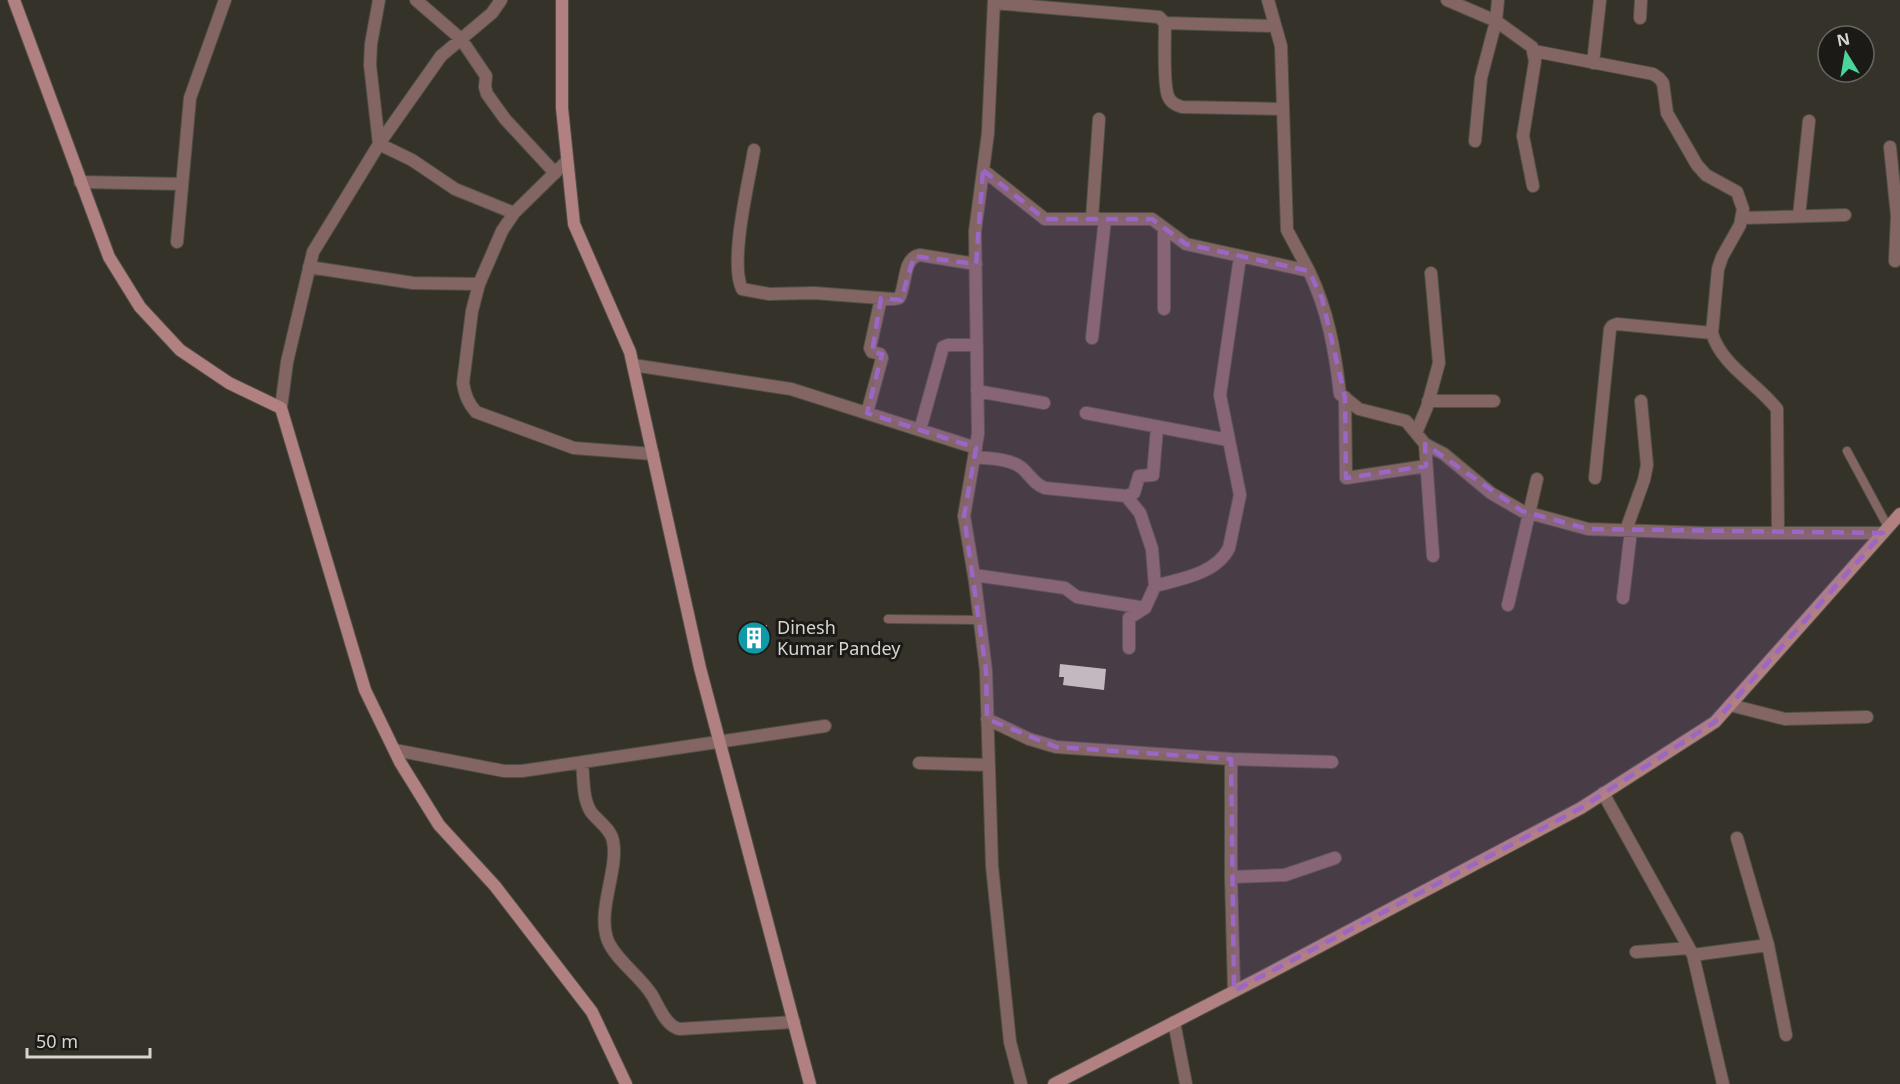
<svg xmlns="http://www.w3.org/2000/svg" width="1900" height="1084" viewBox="0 0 1900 1084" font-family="'Noto Sans',sans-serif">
  <rect width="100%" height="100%" fill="#343229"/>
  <path fill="#cecbc0" d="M 767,625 L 766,640 L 743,646 L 743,628 Z
    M 1060,664 L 1106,669 L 1104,690 L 1063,685 L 1064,677 L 1059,677 Z"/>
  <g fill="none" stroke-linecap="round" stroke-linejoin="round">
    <defs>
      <path id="lane" d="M 1847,451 L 1888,527
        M 888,619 L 980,620"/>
      <path id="street" d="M 379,0 L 371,44 L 370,65 L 379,144 L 412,160 L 455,189 L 514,213
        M 416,0 L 461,39 L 486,76 L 485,87 L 487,94 L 505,119 L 555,173
        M 994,0 L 988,133 L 975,231 L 978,434 L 964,516 L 975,582 L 986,671 L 992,866 L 1010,1042 L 1021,1084
        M 1268,0 L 1281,46 L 1287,230 L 1309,271
        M 1447,0 L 1496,21 L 1532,47 L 1535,61 L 1523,136 L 1533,186
        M 994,3 L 1159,17 L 1165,23 C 1165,39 1163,83 1168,96 C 1170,102 1175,105 1182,107 L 1283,109
        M 1640,18 L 1641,0
        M 1165,23 L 1275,26
        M 1534,51 L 1653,74 L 1659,78 L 1663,83 L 1667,113 L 1697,165 L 1706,175 L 1737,192 L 1743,209 L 1740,225 L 1722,257 L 1718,269 L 1712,333 C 1721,365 1758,384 1777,409 L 1778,533
        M 1593,63 L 1600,0
        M 1475,141 L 1481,78 L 1496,21 L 1498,0
        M 1890,147 L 1897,216 L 1895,261
        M 754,150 C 749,181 729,262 742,289 L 769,294 L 814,293 L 893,299 L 899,298 C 907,285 902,258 920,255 L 976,264
        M 567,161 L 514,213 L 502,231 L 479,284 L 472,311 L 463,383 C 465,395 468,403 476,412 L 574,448 L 653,454
        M 983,170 L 1045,219 L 1152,219 L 1186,244 L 1309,271 C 1328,311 1335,350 1340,394 L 1359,409 L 1406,421 L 1425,444 L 1444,454 L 1491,493 L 1522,511 L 1588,529 L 1705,533 L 1883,533
        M 80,182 L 182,184
        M 1799,216 L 1809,121
        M 1742,218 L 1845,215
        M 1092,219 L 1099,119
        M 177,242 L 190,98 L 225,0
        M 309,267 L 413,283 L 479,284
        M 1164,309 L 1164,228
        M 1092,338 L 1105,219
        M 633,365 L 791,389 L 976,448
        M 977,391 L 1044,403
        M 1345,397 L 1346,478 L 1426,466
        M 1428,401 L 1494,401
        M 281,408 L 287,362 L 313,252 L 381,141 L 441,56 L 492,13 L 501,0
        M 867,413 L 882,358 L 880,354 L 872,352 L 870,348 L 881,298
        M 1086,413 L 1228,440
        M 920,430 L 943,347 L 948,345 L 977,345
        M 1416,433 L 1427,407 L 1439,363 L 1431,273
        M 1425,444 L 1433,556
        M 974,457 C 989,459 1010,458 1022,468 C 1031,476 1034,484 1045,488 L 1126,496 L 1134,493 L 1139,476 L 1153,475 L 1157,428
        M 1595,478 L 1610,329 L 1612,326 L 1617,324 L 1712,333
        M 1126,496 L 1140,513 L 1152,549 L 1155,586 L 1145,608 L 1129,618 L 1129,648
        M 1626,530 L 1644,480 L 1647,465 L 1641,401
        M 974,575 L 1065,588 L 1077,597 L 1145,608
        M 1155,586 C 1180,579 1216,574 1229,548 L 1240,495 L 1220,395 L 1240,257
        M 1623,598 L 1631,530
        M 1508,605 L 1537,479
        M 1730,705 L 1785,719 L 1867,717
        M 987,719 L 1029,739 L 1056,747 L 1231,759 L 1332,762
        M 395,750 L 504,771 L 522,771 L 825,726
        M 1231,759 L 1231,877 L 1234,991
        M 582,762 C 584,778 582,798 591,812 C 598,821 611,829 613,841 C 619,870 596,911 608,941 C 616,960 640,976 652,995 C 658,1005 666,1027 680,1029 L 794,1022
        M 919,763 L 989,765
        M 1603,793 L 1693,955 L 1723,1084
        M 1231,877 L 1285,875 L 1335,858
        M 1768,945 L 1786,1035
        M 1636,952 L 1689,948
        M 1693,955 L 1768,945 L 1737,838
        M 1174,1022 L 1186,1084"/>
      <path id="secondary" d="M 14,0 L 109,257 L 140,307 L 180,350 L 229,383 L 281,408 L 365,690 L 400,762 L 439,825 L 495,886 L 592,1012 L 626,1084
        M 562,0 L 562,108 L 574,224 L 630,352 L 700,668 L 810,1084
        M 1054,1084 L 1262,977 L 1581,808 L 1715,722 L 1900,514"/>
    </defs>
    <use href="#lane" stroke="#514f47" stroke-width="10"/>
    <use href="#street" stroke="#514f47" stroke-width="14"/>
    <use href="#secondary" stroke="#514f47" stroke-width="14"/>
    <use href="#lane" stroke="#836564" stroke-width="8"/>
    <use href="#street" stroke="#836564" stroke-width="12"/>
    <use href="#secondary" stroke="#b18080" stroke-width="12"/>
  </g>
  <path fill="#9b67c5" fill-opacity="0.2" stroke="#9b67c5" stroke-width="4.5" stroke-dasharray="12 8" stroke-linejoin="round" d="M 983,170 L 1045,219 L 1152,219 L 1186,244 L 1309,271 L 1322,298 L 1345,397 L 1346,478 L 1426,466 L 1425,444 L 1522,511 L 1588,529 L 1883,533 L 1715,722 L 1581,808 L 1234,991 L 1231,759 L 1056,747 L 987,719 L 986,671 L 964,516 L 976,448 L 867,413 L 882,354 L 872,352 L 881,298 L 901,300 L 914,256 L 976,264 Z"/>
  <defs>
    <symbol id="building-disc" viewBox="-11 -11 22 22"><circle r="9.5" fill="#0f9aa8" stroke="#1b1a16"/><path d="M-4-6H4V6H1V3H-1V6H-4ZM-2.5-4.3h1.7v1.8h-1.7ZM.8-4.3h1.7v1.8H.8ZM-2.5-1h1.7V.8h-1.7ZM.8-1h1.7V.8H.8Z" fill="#fff"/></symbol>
  </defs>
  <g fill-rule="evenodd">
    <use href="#building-disc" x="735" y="619" width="38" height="38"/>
  </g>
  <g text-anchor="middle" stroke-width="6" stroke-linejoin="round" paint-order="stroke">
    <g font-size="18" fill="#d6d5cf" stroke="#1b1a16" text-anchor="start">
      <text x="777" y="634">Dinesh<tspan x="777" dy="21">Kumar Pandey</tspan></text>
    </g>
  </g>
  <g transform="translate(1846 54) rotate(349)"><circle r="28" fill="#1b1a16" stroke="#666560" stroke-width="1.5"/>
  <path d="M0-4.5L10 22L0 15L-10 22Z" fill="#4bd49b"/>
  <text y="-9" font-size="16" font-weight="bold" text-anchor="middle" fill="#d6d5cf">N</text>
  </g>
  <path d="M27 1048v9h123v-9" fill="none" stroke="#d6d5cf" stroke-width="3"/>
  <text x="36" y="1048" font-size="18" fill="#d6d5cf" stroke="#1b1a16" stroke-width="4.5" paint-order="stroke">50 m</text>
</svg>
